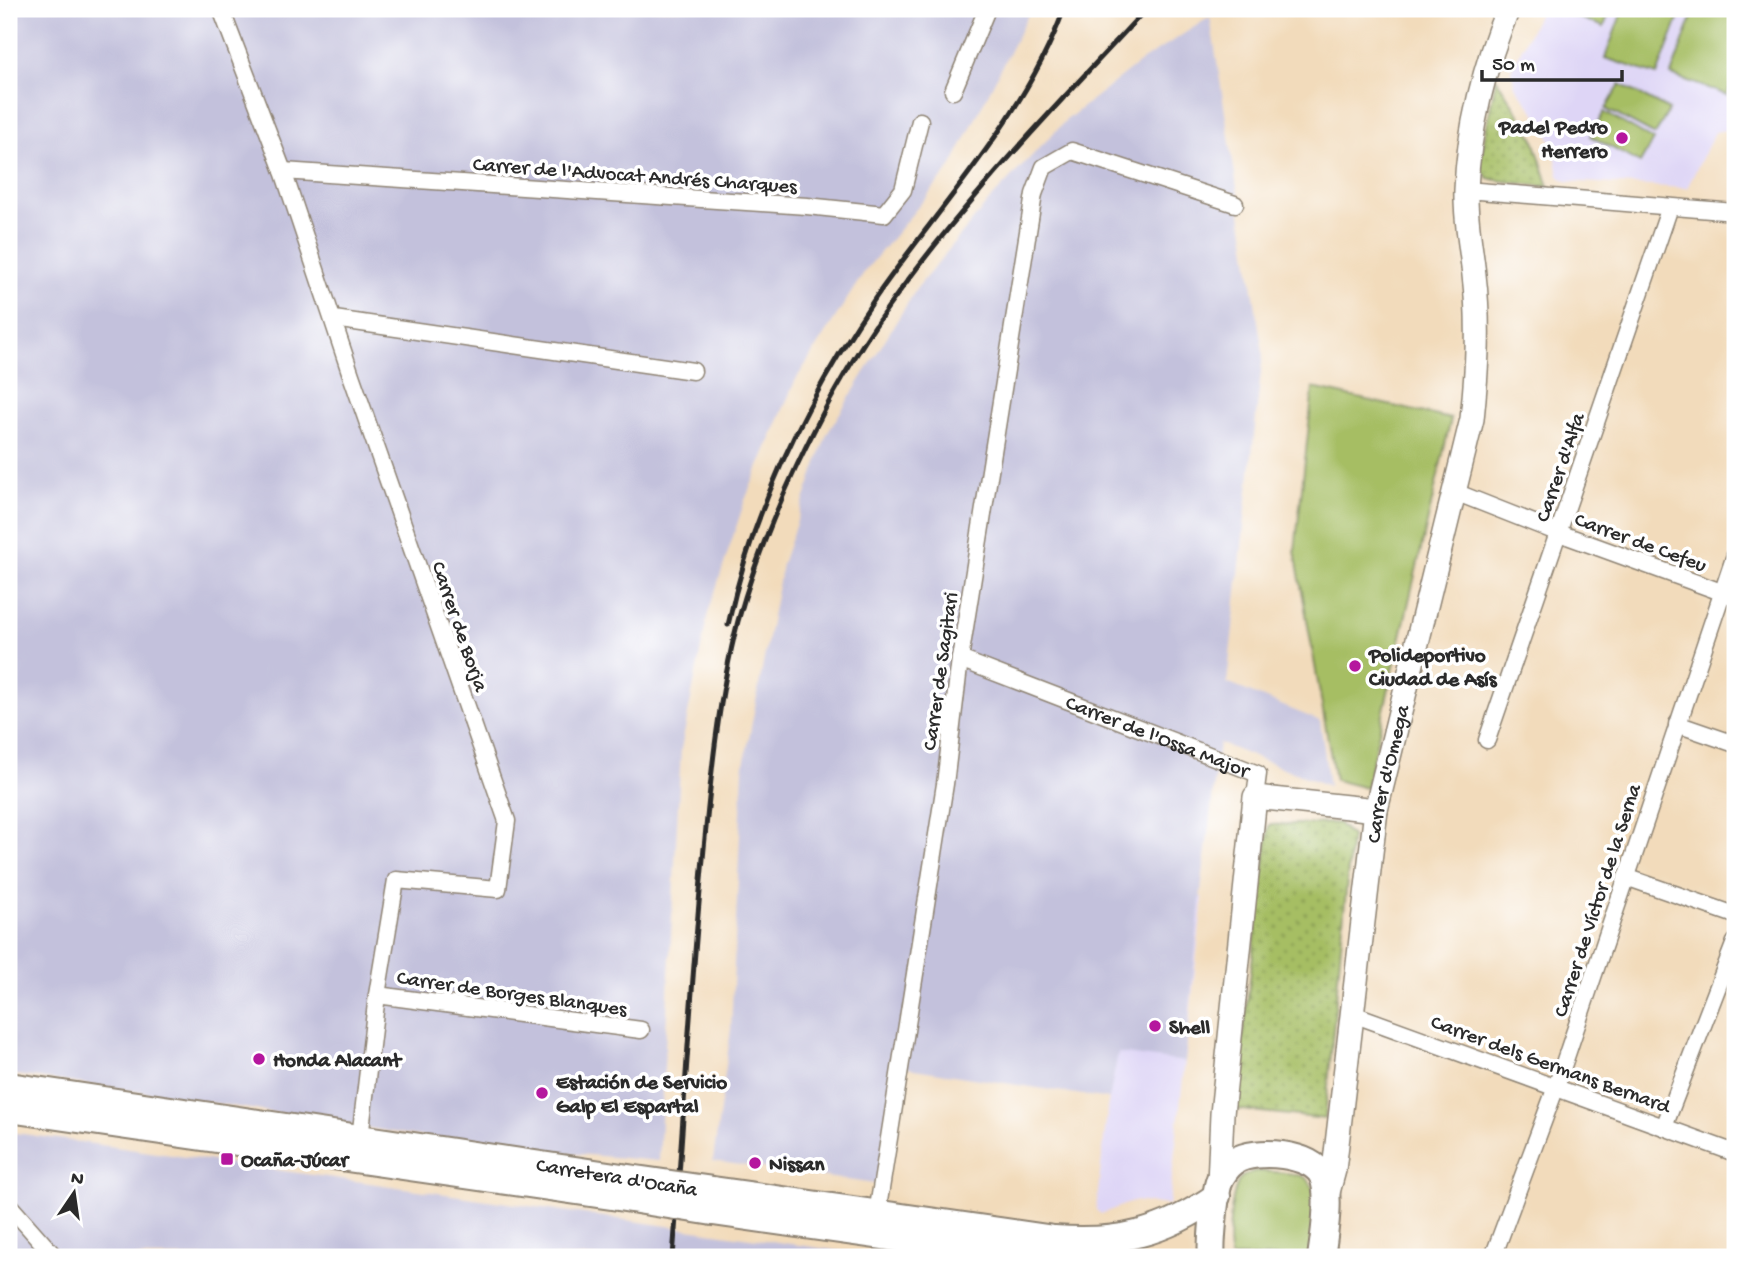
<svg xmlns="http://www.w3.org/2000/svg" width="1744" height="1266" viewBox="0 0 1744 1266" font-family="'Gochi Hand',sans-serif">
  <defs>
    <pattern id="park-dots" width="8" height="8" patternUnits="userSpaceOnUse" patternTransform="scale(1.75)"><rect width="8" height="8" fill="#a6be63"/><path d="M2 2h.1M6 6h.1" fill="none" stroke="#879b52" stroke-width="1.8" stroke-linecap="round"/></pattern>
  </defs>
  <rect width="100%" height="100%" fill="#fff"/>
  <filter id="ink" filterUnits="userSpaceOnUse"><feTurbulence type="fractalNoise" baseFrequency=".0143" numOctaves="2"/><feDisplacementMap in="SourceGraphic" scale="14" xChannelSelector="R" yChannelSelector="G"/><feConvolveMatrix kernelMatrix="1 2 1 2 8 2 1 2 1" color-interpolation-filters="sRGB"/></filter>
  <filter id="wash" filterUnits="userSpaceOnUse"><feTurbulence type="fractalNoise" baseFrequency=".00686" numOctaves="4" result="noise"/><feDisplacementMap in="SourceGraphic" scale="28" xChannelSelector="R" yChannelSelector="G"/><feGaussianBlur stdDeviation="1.57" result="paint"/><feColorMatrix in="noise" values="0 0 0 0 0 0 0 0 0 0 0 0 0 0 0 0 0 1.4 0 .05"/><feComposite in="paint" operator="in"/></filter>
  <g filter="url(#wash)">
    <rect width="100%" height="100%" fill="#f2dbbb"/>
    <path fill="#ded5f6" d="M 1541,9 L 1735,9 L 1735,128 L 1715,132 L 1687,188 L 1566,181 L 1559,176 L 1555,154 L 1546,127 L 1515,86 L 1511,70 Z
      M 1142,889 L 1203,897 L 1169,1205 L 1134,1201 L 1101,1214 L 1096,1210 L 1108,1104 Z"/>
    <path fill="#c3c1dc" d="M 9,9 L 1031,9 L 951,167 L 865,271 L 795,381 L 745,500 L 708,613 L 681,749 L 659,1161 L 473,1145 L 177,1097 L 9,1074 Z
      M 1210,17 L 1263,353 L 1227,683 L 1320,721 L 1329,786 L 1219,743 L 1201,891 L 1185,1062 L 1118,1053 L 1109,1099 L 901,1067 L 882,1185 L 713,1161 L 731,1029 L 743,770 L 782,564 L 827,434 L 917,288 L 989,201 L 1065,121 L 1143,60 Z
      M 9,1132 L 369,1183 L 882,1257 L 9,1257 Z"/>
    <path fill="#a6be63" stroke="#687447" stroke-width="2" d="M 1562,9 L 1610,9 L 1604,27 L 1561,11 Z
      M 1623,9 L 1682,9 L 1657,75 L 1605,58 Z
      M 1695,9 L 1735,9 L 1735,74 L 1727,95 L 1671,75 Z
      M 1620,84 L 1669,110 L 1655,135 L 1606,109 Z
      M 1604,112 L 1653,140 L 1640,163 L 1590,136 Z
      M 1313,388 L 1451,419 L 1366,788 L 1335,780 L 1295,551 Z
      M 1257,1171 C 1269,1172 1298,1172 1306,1178 C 1323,1191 1312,1238 1310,1257 L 1231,1257 C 1227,1242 1230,1188 1242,1177 C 1246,1174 1253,1172 1257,1171 Z"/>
    <path fill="url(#park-dots)" stroke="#687447" stroke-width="2" d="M 1496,78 L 1533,137 L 1549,187 L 1496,180 L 1488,178 L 1479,167 Z
      M 1338,823 L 1351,836 L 1325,1119 L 1234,1109 L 1269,825 Z"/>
  </g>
  <g filter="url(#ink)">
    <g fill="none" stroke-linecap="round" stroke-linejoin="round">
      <defs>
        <g id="street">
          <path d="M 221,9 L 283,171 L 351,375 L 507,821 L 498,889 L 396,880 L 377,995 L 360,1138 L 364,1143"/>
          <path d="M 953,91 L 987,9"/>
          <path d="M 283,171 L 807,206 L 884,214 L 903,190 L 920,121"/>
          <path d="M 1466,190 L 1735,212"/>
          <path d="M 334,319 L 693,371"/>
          <path d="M 1455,492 L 1559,533 L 1735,597"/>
          <path id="s1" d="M 960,659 L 1258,774 L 1255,797"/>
          <path d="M 1677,724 L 1735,744"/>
          <path d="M 1487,740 L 1670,207"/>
          <path d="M 1626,877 L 1735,915"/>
          <path d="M 377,995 L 641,1030"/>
          <path d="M 1353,1014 L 1735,1153"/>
          <path d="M 1664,1127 L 1735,942"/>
          <path d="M 9,1205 L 55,1257"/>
          <path d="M 877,1214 L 945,784 L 960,659 L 1034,194 L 1044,167 L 1072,151 L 1235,204"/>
          <path d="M 1493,1257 L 1556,1087 L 1735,555"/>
        </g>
        <g id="secondary">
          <path d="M 1219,1183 L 1222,1114 L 1255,797 L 1376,810"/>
          <path id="s2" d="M 1327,1196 L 1334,1170 L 1376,810 L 1472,419 C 1477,371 1480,324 1474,275 C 1471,247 1465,219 1466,190 C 1468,131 1485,63 1508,9"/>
        </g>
        <path id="primary" d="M 9,1086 L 622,1177
          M 9,1109 L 618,1197
          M 713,1190 L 1054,1239 C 1119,1244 1164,1233 1217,1196
          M 713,1212 L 1032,1257
          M 1212,1257 C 1210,1247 1215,1193 1219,1182 C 1221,1175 1228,1166 1235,1161 C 1255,1148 1314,1153 1323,1177 C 1331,1196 1324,1237 1321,1257"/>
      </defs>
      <use href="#street" stroke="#8e8373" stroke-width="19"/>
      <use href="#secondary" stroke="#8e8373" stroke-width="26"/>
      <use href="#primary" stroke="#8e8373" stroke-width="30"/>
      <use href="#street" stroke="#fff" stroke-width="16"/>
      <use href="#secondary" stroke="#fff" stroke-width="23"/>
      <use href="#primary" stroke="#fff" stroke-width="26"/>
      <path stroke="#2b2b2b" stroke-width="5" d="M 728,625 C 753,508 809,395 876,297 C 940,205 1026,116 1064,9
        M 673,1257 C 683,1128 690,998 702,869 C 710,786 717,702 738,621 C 765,524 819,409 875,326 C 954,210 1052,111 1146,9"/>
      <defs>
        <path id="primary-bridge" d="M 622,1177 L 713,1190
          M 618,1197 L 713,1212"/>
      </defs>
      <use href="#primary-bridge" stroke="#8e8373" stroke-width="30" stroke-linecap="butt"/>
      <use href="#primary-bridge" stroke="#fff" stroke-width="26"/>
    </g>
  </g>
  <g fill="#b5179e" stroke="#fff" stroke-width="2.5">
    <circle cx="1622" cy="138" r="7"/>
    <circle cx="1355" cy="666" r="7"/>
    <circle cx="1155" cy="1026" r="7"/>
    <circle cx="259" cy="1059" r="7"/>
    <circle cx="542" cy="1093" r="7"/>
    <rect x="220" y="1152" width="14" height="14" rx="3.5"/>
    <circle cx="755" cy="1163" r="7"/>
  </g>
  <g text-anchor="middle" stroke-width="7" stroke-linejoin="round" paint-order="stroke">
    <g font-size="21" font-weight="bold" fill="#2b2b2b" stroke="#fff" text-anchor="start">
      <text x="1608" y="133" text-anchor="end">Padel Pedro<tspan x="1608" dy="24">Herrero</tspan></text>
      <text x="1369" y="661">Polideportivo<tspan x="1369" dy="24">Ciudad de Asís</tspan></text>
      <text x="1169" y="1033">Shell</text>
      <text x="273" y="1066">Honda Alacant</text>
      <text x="556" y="1088">Estación de Servicio<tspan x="556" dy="24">Galp El Espartal</tspan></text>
      <text x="241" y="1166">Ocaña-Júcar</text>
      <text x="769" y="1170">Nissan</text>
    </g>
    <g font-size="21" fill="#2b2b2b" stroke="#fff">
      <text transform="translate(635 174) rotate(4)" y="7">Carrer de l'Advocat Andrés Charques</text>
      <text transform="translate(1559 467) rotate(-71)" y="7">Carrer d'Alfa</text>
      <text transform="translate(1641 541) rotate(20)" y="7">Carrer de Cefeu</text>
      <text transform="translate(461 626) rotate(71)" y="7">Carrer de Borja</text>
      <text transform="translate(939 671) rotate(-82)" y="7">Carrer de Sagitari</text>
      <text dy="7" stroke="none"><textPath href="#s1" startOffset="212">Carrer de l'Ossa Major</textPath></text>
      <text dy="7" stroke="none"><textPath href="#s2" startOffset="427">Carrer d'Omega</textPath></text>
      <text transform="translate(1596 900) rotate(-72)" y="7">Carrer de Víctor de la Serna</text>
      <text transform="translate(512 992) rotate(8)" y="7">Carrer de Borges Blanques</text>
      <text transform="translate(1551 1063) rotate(20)" y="7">Carrer dels Germans Bernard</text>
      <text transform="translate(617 1176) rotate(9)" y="7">Carretera d'Ocaña</text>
    </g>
  </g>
  <rect width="1744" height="1266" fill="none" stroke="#fff" stroke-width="35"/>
  <g transform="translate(74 1193) rotate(13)" stroke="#ffffff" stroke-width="5" paint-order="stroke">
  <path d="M0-5L12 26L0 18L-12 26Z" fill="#2b2b2b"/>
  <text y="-10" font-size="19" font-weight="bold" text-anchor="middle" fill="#2b2b2b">N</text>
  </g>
  <path d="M1482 70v10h140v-10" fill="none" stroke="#2b2b2b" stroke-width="3.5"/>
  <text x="1492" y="70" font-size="21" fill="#2b2b2b" stroke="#ffffff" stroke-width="5" paint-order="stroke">50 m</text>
</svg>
